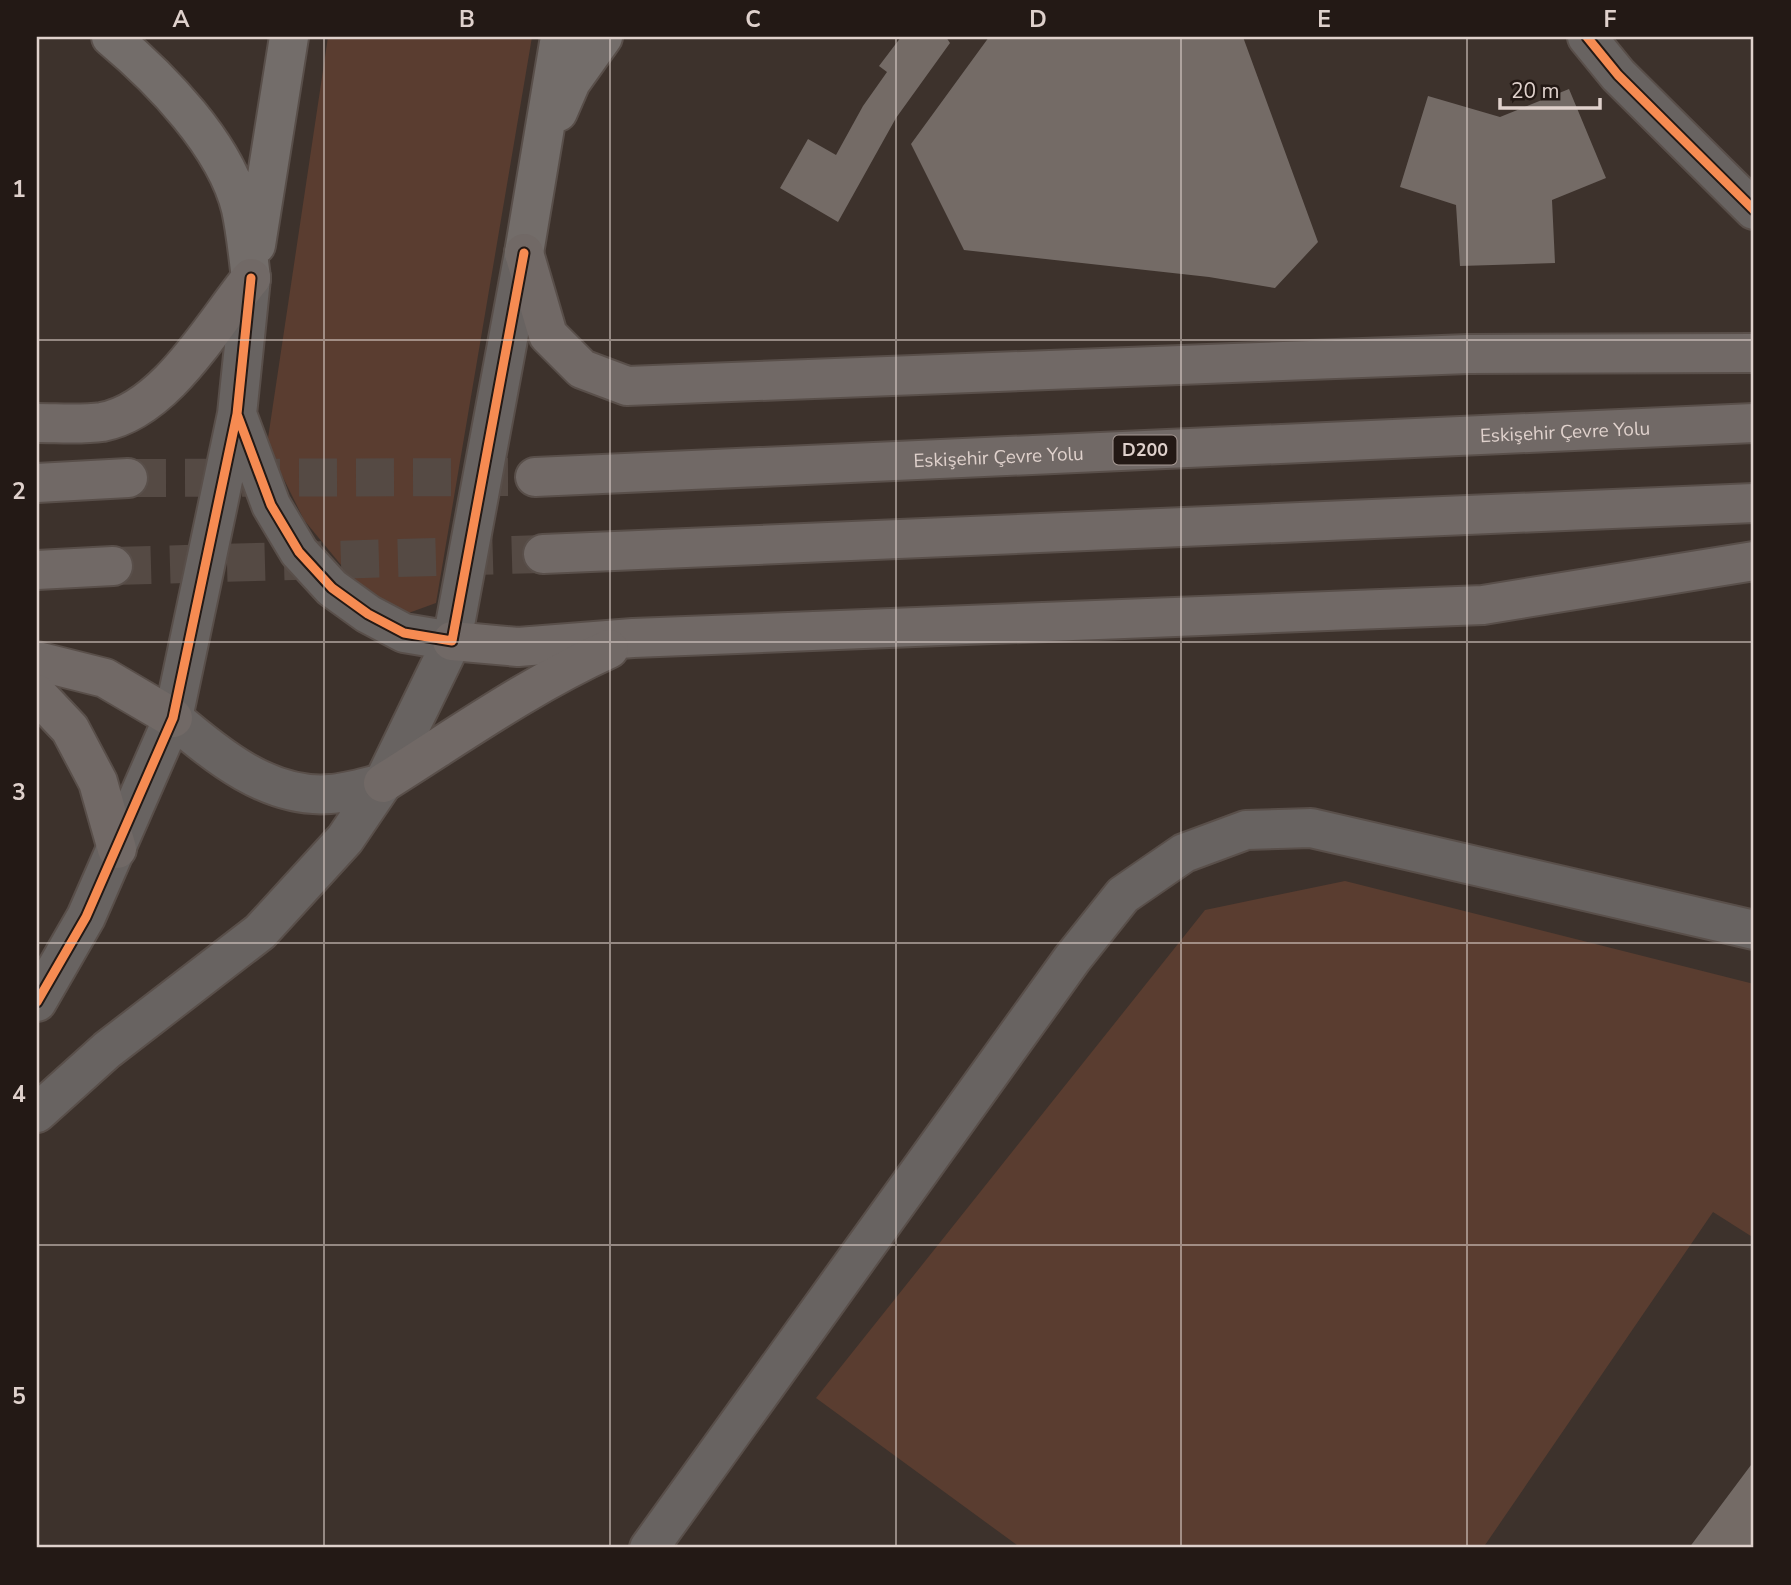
<svg xmlns="http://www.w3.org/2000/svg" width="1791" height="1585" viewBox="0 0 1791 1585" font-family="'Nunito Sans',sans-serif">
  <rect width="100%" height="100%" fill="#3d322c"/>
  <path fill="#5a3d30" d="M 328,37 L 532,37 L 436,603 L 403,615 L 360,588 L 304,520 L 267,445 Z
    M 1345,881 L 1754,984 L 1754,1238 L 1713,1212 L 1483,1548 L 1021,1548 L 816,1398 L 1205,910 Z"/>
  <path fill="#746b66" d="M 901,37 L 946,37 L 950,43 L 896,118 L 838,222 L 780,188 L 808,139 L 836,155 L 863,106 L 887,72 L 879,66 Z
    M 989,37 L 1243,37 L 1318,242 L 1275,288 L 1209,277 L 964,250 L 911,144 Z
    M 1569,89 L 1606,178 L 1552,200 L 1555,263 L 1460,266 L 1456,205 L 1400,187 L 1428,96 L 1500,117 Z
    M 1754,1461 L 1754,1548 L 1689,1548 Z"/>
  <g fill="none" stroke-linecap="round" stroke-linejoin="round">
    <path stroke="#554a44" stroke-width="38" stroke-dasharray="38 19" stroke-linecap="butt" d="M 128,478 L 535,477
      M 113,566 L 543,554"/>
    <defs>
      <path id="minor" d="M 1587,37 L 1618,75 L 1754,210
        M 251,278 L 237,414 L 271,505 L 299,552 L 332,588 L 368,614 L 404,633 L 452,641 L 524,253
        M 173,718 C 216,755 269,799 330,794 C 347,793 366,787 383,783 L 452,641
        M 37,1002 L 86,917 L 173,718 L 237,414
        M 37,1113 L 107,1050 L 260,932 L 345,839 L 383,783
        M 649,1548 L 1072,959 L 1123,895 L 1184,853 L 1246,830 L 1311,828 L 1754,930"/>
      <path id="major" d="M 111,37 C 160,78 226,145 241,209 C 246,232 248,255 251,278
        M 558,112 L 571,82 L 603,37
        M 256,245 L 289,37
        M 524,253 L 560,37"/>
      <g id="highway">
        <path d="M 524,253 L 548,335 L 582,369 L 627,386 L 1468,354 L 1754,353"/>
        <path d="M 37,423 C 58,423 81,425 102,422 C 166,410 212,326 251,278"/>
        <path id="s1" d="M 535,477 L 1754,423"/>
        <path d="M 37,483 L 128,478"/>
        <path d="M 543,554 L 1754,503"/>
        <path d="M 37,570 L 113,566"/>
        <path d="M 452,641 L 518,647 L 633,638 L 1483,605 L 1754,561"/>
        <path d="M 37,661 L 105,678 L 173,718"/>
        <path d="M 37,694 L 70,729 L 98,782 L 117,849"/>
        <path d="M 383,783 C 458,736 528,686 609,649"/>
      </g>
    </defs>
    <use href="#minor" stroke="#594f4a" stroke-width="42"/>
    <use href="#major" stroke="#594f4a" stroke-width="42"/>
    <use href="#highway" stroke="#594f4a" stroke-width="42"/>
    <use href="#minor" stroke="#686361" stroke-width="38"/>
    <use href="#major" stroke="#736d6a" stroke-width="38"/>
    <use href="#highway" stroke="#716966" stroke-width="38"/>
    <defs>
      <path id="cycleway" d="M 1587,37 L 1618,75 L 1754,210
        M 251,278 L 237,414 L 271,505 L 299,552 L 332,588 L 368,614 L 404,633 L 452,641 L 524,253
        M 37,1002 L 86,917 L 173,718 L 237,414"/>
    </defs>
    <use href="#cycleway" stroke="#231915" stroke-width="13"/>
    <use href="#cycleway" stroke="#f68b52" stroke-width="9"/>
  </g>
  <path fill="none" stroke="#dfd1cc" stroke-width="2" stroke-opacity="0.55" d="M 324,37 L 324,1548M 610,37 L 610,1548M 896,37 L 896,1548M 1181,37 L 1181,1548M 1467,37 L 1467,1548M 37,340 L 1754,340M 37,642 L 1754,642M 37,943 L 1754,943M 37,1245 L 1754,1245"/>
  <g text-anchor="middle" stroke-width="7" stroke-linejoin="round" paint-order="stroke">
    <rect fill="#231915" stroke="#a79a95" stroke-width="2" x="1113.5" y="435.5" width="63" height="29" rx="5"/>
    <g font-size="18" font-weight="bold" fill="#dfd1cc">
      <text x="1145" y="456">D200</text>
    </g>
    <g font-size="19" fill="#dfd1cc" stroke="#231915">
      <text dy="7" stroke="none"><textPath href="#s1" startOffset="1031">Eskişehir Çevre Yolu</textPath></text>
      <text dy="7" stroke="none"><textPath href="#s1" startOffset="464">Eskişehir Çevre Yolu</textPath></text>
    </g>
  </g>
  <rect width="1791" height="1585" fill="none" stroke="#231915" stroke-width="77"/>
  <path d="M1500 98v10h100v-10" fill="none" stroke="#dfd1cc" stroke-width="3.5"/>
  <text x="1511" y="98" font-size="21" fill="#dfd1cc" stroke="#231915" stroke-width="5" paint-order="stroke">20 m</text>
  <rect x="38" y="38" width="1714" height="1508" fill="none" stroke="#dfd1cc" stroke-width="2.5"/>
  <g font-size="23" text-anchor="middle" font-weight="bold" fill="#dfd1cc">
    <text x="181" y="27">A</text>
    <text x="467" y="27">B</text>
    <text x="753" y="27">C</text>
    <text x="1038" y="27">D</text>
    <text x="1324" y="27">E</text>
    <text x="1610" y="27">F</text>
    <text x="19" y="197">1</text>
    <text x="19" y="499">2</text>
    <text x="19" y="800">3</text>
    <text x="19" y="1102">4</text>
    <text x="19" y="1404">5</text>
  </g>
</svg>
